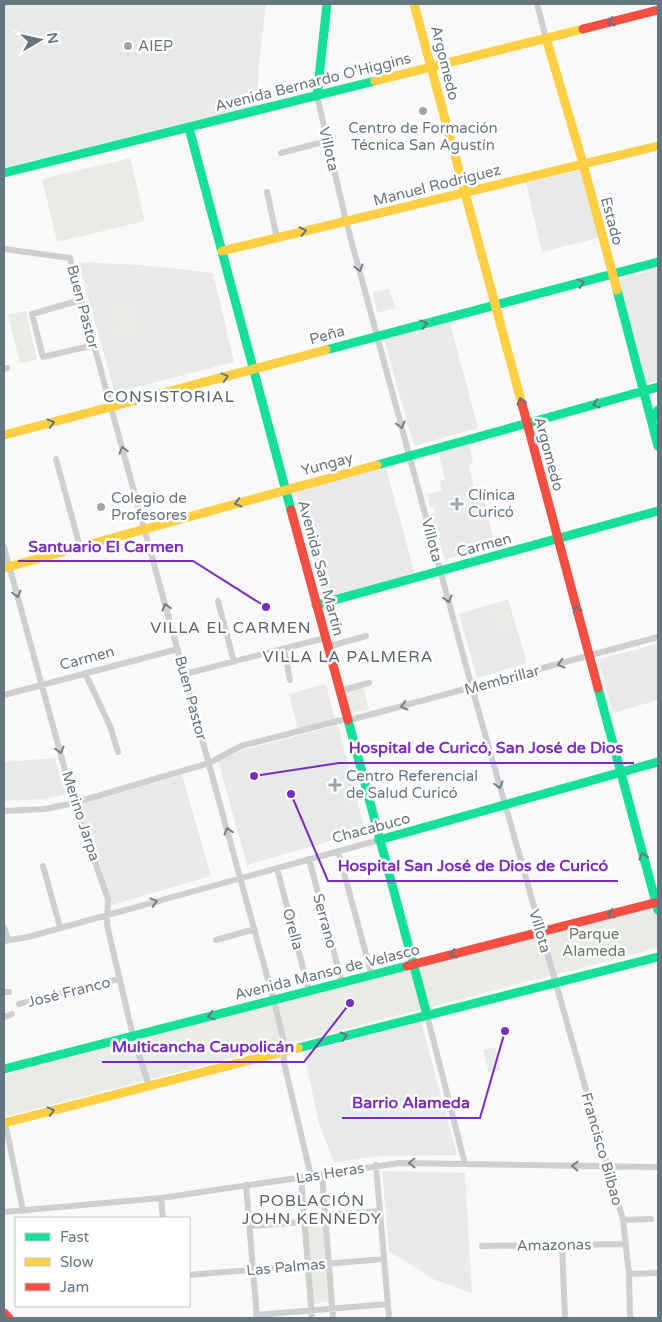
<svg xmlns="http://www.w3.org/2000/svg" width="662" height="1322" viewBox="0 0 662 1322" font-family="'Varela Round',sans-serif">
  <rect width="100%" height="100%" fill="#f9f9f9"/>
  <path fill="#e8e9e9" d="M 4,4 L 266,4 L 259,65 L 257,106 L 4,168 Z
    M 581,170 L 598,238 L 542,252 L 526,183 Z
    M 78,262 L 143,265 L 213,273 L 234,362 L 118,392 L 114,390 Z
    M 658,269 L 658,381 L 647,384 L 619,280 Z
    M 389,289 L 396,308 L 377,313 L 373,292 Z
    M 450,323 L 478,428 L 414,446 L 384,339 Z
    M 466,445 L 470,447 L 473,463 L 469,464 L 476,502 L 484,500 L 495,546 L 445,560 L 431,514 L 435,513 L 434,507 L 430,507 L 427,494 L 442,491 L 440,481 L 445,480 L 439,454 Z
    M 385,464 L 415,575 L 324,600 L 295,489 Z
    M 508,599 L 527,663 L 477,678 L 459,614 Z
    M 658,644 L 658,700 L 613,713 L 598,659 Z
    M 326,684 L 335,720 L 298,730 L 289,694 Z
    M 338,725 L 365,831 L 247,865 L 217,757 Z
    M 55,758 L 66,794 L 43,799 L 4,801 L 4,762 Z
    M 182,775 L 211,876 L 112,905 L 79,805 Z
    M 421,1022 L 457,1155 L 383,1156 L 334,1162 L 319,1124 L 304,1053 Z
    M 382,1171 L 465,1173 L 472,1293 L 435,1280 L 389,1251 Z"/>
  <path fill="#e8ebe6" d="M 130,158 L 145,221 L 57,242 L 42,179 Z
    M 137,304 L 139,317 L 113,320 L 111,307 Z
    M 26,311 L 37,359 L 20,363 L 8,315 Z
    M 139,320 L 141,333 L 115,337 L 113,324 Z
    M 507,602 L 515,632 L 498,637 L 490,607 Z
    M 363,686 L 369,709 L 349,713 L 343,691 Z
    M 658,907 L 658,948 L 4,1117 L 4,1075 L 419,968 L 599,920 Z
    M 495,1047 L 501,1070 L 489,1073 L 483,1050 Z
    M 323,1217 L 326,1260 L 310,1261 L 307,1218 Z
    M 327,1265 L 329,1302 L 313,1304 L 310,1266 Z"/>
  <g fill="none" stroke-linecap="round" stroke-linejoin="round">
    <path stroke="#cecfd0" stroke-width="6" d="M 537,4 L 546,38
      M 317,96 L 346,221 L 472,688 L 623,1220 L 629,1274 L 630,1318
      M 281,153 L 327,141
      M 267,192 L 277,238
      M 4,249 L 70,258 L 275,1005 L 283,1038 L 284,1063 L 311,1176
      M 81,300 L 32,314 L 43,357 L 94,345
      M 4,369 L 7,368
      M 56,459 L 80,547
      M 4,547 L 74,803 L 108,899 L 107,925 L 133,1036 L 149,1086
      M 218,601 L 234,662
      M 327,647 L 366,636
      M 284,649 L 290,680
      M 85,673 L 110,726 L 118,752
      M 185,674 L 325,638
      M 339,691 L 369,683
      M 4,695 L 178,649
      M 4,811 L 45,809 L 74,803 L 209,763 L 241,746 L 346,719 L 354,719 L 658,637
      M 338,851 L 372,976
      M 309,859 L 342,983
      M 43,866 L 60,927
      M 277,868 L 309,991
      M 4,927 L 8,940
      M 216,940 L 255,929
      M 4,941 L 28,937 L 379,840
      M 4,992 L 9,992
      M 19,1004 L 119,979
      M 427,1015 L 465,1164
      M 4,1017 L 12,1014
      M 5,1122 L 23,1211
      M 376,1165 L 389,1318
      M 322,1175 L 333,1318
      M 301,1177 L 312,1318
      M 246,1185 L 257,1318
      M 161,1198 L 163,1218
      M 4,1212 L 161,1198 L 400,1163 L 658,1167
      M 325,1215 L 380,1211
      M 623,1220 L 651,1219
      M 249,1226 L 304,1222
      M 562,1245 L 565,1318
      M 482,1246 L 626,1244
      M 629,1274 L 658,1273
      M 189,1275 L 384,1259
      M 256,1315 L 388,1304"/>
    <path stroke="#16e098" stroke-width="9" d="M 317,96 L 327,4
      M 189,128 L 291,510
      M 4,173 L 375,81
      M 617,290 L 658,446
      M 326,350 L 658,262
      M 652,422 L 658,410
      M 377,465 L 658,387
      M 316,605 L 658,511
      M 598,688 L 658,910
      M 348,720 L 427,1015
      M 379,840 L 658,762
      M 298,1048 L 658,957
      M 4,1069 L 407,966"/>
    <path stroke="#ffcf43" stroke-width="9" d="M 414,4 L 522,404
      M 546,38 L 582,160 L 617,290
      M 375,81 L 583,29
      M 222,251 L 658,146
      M 4,435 L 326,350
      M 4,568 L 377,465
      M 4,1123 L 298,1048"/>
    <path stroke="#f24e42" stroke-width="9" d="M 583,29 L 658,10
      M 522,404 L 598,688
      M 291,510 L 348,720
      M 407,966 L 658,902
      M 4,1313 L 9,1318"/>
  </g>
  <defs><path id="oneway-chevron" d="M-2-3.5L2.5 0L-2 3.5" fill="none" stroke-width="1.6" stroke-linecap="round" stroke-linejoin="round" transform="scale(1.25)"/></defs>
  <g stroke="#657683">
    <use href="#oneway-chevron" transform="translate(611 22) rotate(166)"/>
    <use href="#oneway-chevron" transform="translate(303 231) rotate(-13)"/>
    <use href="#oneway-chevron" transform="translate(581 283) rotate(-15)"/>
    <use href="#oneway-chevron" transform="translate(424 324) rotate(-15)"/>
    <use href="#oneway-chevron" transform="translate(225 377) rotate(-15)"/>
    <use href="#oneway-chevron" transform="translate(521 401) rotate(-105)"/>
    <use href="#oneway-chevron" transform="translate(596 404) rotate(165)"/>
    <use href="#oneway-chevron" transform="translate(51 423) rotate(-15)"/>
    <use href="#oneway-chevron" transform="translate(238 503) rotate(164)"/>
    <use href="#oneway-chevron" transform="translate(577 609) rotate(-105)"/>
    <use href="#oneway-chevron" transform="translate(643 856) rotate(-105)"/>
    <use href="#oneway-chevron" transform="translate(611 914) rotate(166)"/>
    <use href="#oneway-chevron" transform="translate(453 954) rotate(166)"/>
    <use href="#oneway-chevron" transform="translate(211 1016) rotate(165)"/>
    <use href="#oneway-chevron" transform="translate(344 1036) rotate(-14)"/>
    <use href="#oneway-chevron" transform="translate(51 1111) rotate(-14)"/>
  </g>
  <g stroke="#707f8b">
    <use href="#oneway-chevron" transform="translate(359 268) rotate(75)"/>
    <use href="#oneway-chevron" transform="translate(401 425) rotate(75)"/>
    <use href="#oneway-chevron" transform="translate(123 450) rotate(-106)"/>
    <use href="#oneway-chevron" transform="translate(17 594) rotate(75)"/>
    <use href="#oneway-chevron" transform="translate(448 599) rotate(75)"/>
    <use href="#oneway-chevron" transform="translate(166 607) rotate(-106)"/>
    <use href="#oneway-chevron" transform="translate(561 664) rotate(165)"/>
    <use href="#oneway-chevron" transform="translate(404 706) rotate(165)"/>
    <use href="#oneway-chevron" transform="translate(60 750) rotate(75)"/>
    <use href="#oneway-chevron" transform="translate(499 785) rotate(74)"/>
    <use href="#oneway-chevron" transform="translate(228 831) rotate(-106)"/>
    <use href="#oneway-chevron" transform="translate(154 902) rotate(-15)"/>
    <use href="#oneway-chevron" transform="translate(412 1163) rotate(179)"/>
    <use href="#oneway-chevron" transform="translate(575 1166) rotate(-179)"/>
  </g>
  <g fill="#99a4ac" stroke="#fff" stroke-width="2">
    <circle cx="128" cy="46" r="5"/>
    <circle cx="423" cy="111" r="5"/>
    <path d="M454.5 496.5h5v5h5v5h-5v5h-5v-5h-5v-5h5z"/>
    <circle cx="101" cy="507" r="5"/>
    <path d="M332.5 777.5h5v5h5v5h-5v5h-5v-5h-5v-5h5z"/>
  </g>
  <g text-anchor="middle" stroke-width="5" stroke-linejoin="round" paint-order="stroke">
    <g font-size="15" fill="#657683" stroke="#fff" text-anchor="start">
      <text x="138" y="51">AIEP</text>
      <text x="423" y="133" text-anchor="middle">Centro de Formación<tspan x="423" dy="17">Técnica San Agustín</tspan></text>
      <text x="468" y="500">Clínica<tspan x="468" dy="17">Curicó</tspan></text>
      <text x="111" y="503">Colegio de<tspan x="111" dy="17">Profesores</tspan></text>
      <text x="346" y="781">Centro Referencial<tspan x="346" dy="17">de Salud Curicó</tspan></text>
    </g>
    <g font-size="15" fill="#657683" stroke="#fff">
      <text transform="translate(445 63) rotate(76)" y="5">Argomedo</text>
      <text transform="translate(313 82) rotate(-14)" y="5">Avenida Bernardo O'Higgins</text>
      <text transform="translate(329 149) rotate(77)" y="5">Villota</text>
      <text transform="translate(437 185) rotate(-14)" y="5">Manuel Rodríguez</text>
      <text transform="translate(612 221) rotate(75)" y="5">Estado</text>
      <text transform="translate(83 307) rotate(75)" y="5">Buen Pastor</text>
      <text transform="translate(327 335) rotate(-15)" y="5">Peña</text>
      <text transform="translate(549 454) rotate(75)" y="5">Argomedo</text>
      <text transform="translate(327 464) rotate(-15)" y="5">Yungay</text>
      <text transform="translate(432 540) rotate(75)" y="5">Villota</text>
      <text transform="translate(484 545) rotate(-15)" y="5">Carmen</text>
      <text transform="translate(321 568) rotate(75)" y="5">Avenida San Martín</text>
      <text transform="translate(87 658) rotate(-15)" y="5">Carmen</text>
      <text transform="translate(502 680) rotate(-15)" y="5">Membrillar</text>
      <text transform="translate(191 698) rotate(75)" y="5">Buen Pastor</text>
      <text transform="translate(81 816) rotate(72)" y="5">Merino Jarpa</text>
      <text transform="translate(371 828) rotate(-15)" y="5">Chacabuco</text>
      <text transform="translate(325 921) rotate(75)" y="5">Serrano</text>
      <text transform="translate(293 929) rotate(75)" y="5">Orella</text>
      <text transform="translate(540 931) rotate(74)" y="5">Villota</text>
      <text transform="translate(327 972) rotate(-14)" y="5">Avenida Manso de Velasco</text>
      <text transform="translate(69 992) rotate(-14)" y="5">José Franco</text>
      <text transform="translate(602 1149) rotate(74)" y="5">Francisco Bilbao</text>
      <text transform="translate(330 1173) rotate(-9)" y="5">Las Heras</text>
      <text transform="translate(554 1245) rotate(-1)" y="5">Amazonas</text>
      <text transform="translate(286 1267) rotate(-5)" y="5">Las Palmas</text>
    </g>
    <g font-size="15" fill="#687a64" stroke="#fff">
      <text x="594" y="939">Parque<tspan x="594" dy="17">Alameda</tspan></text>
    </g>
    <g font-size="16" letter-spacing="1" fill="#57646e" stroke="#fff">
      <text x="169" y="402">CONSISTORIAL</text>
      <text x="231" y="633">VILLA EL CARMEN</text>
      <text x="348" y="662">VILLA LA PALMERA</text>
      <text x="312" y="1206">POBLACIÓN<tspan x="312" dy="18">JOHN KENNEDY</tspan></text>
    </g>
  </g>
  <path fill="none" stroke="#7b2cbf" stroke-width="2" d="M266 607L193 561H18M254 776L339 763H634M291 794L328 881H618M350 1003L304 1062H102M505 1031L480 1118H342"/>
  <g fill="#7b2cbf" stroke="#fff" stroke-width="2">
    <circle cx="266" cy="607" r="5"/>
    <circle cx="254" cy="776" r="5"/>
    <circle cx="291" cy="794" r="5"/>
    <circle cx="350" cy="1003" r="5"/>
    <circle cx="505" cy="1031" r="5"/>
  </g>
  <g font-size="16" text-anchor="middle" font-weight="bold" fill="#7b2cbf" stroke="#fff" stroke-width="5" stroke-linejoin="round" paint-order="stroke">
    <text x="106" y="552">Santuario El Carmen</text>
    <text x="486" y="753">Hospital de Curicó, San José de Dios</text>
    <text x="473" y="871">Hospital San José de Dios de Curicó</text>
    <text x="203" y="1052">Multicancha Caupolicán</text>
    <text x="411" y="1108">Barrio Alameda</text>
  </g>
  <rect width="662" height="1322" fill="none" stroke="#657683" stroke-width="10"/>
  <rect x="15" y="1217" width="175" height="90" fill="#ffffff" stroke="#c1c8cd"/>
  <rect x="25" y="1233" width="25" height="8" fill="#16e098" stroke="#c1c8cd"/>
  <text x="60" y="1242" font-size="15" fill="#657683">Fast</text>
  <rect x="25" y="1258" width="25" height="8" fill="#ffcf43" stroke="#c1c8cd"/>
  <text x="60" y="1267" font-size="15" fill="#657683">Slow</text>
  <rect x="25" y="1283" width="25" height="8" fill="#f24e42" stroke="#c1c8cd"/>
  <text x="60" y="1292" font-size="15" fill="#657683">Jam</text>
  <g transform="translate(40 40) rotate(81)" stroke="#ffffff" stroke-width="4" paint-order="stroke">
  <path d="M0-4L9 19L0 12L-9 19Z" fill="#657683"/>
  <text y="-8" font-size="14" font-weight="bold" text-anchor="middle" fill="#657683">N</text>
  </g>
</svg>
